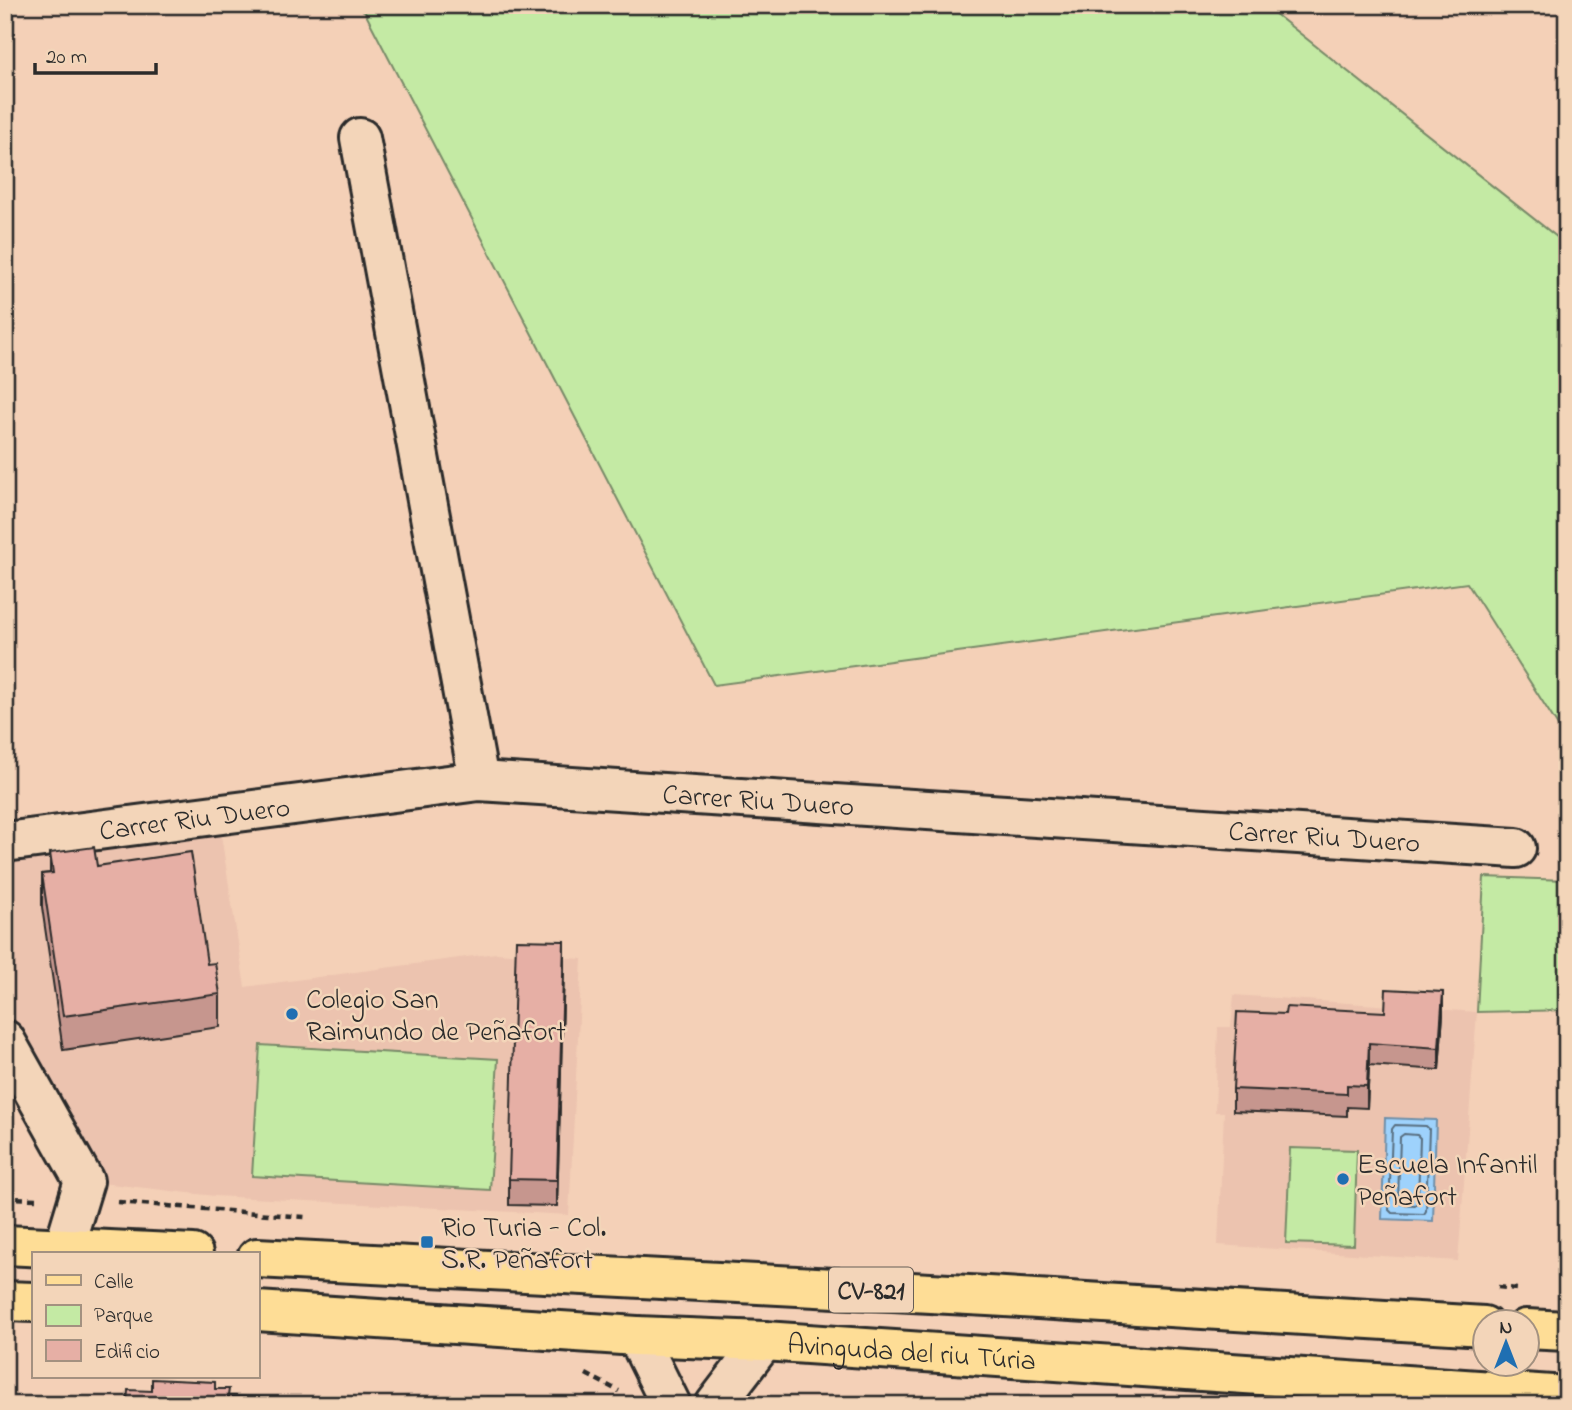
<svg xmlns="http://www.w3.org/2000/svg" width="1572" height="1410" viewBox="0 0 1572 1410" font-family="'Indie Flower',sans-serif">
  <rect width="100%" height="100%" fill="#f4d0b7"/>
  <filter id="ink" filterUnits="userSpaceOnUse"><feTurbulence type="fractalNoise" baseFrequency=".0143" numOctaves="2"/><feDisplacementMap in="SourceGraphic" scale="14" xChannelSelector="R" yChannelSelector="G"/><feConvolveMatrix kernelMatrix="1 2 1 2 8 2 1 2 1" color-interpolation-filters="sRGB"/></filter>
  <g filter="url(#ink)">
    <path fill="#ecc3af" d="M 218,816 L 245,987 L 496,953 L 582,959 L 569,1215 L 215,1196 L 84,1181 L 5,1040 L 5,842 Z
      M 1234,995 L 1477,1012 L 1458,1261 L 1218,1245 L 1224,1112 L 1215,1112 L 1218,1027 L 1231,1027 Z"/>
    <path fill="#c4eaa4" stroke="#788a68" stroke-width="2" d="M 361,5 L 1264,5 L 1567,245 L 1567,740 L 1467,583 L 714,685 Z
      M 1484,877 L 1567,880 L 1567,1010 L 1477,1012 Z
      M 260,1045 L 498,1059 L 490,1190 L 252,1176 Z
      M 1290,1148 L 1357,1150 L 1354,1245 L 1286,1243 Z"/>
    <path fill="#9ed2fc" stroke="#708fa8" stroke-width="2" d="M 1385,1118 L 1436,1120 L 1433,1221 L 1382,1219 Z"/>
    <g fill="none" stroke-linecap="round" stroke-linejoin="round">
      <path stroke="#596e7f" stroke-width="2" d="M 1395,1125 L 1426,1126 L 1429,1129 L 1426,1211 L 1424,1214 L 1392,1213 L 1389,1210 L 1392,1129 Z
        M 1404,1134 L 1417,1135 L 1420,1138 L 1418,1201 L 1415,1205 L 1401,1204 L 1398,1201 L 1400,1137 Z"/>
      <defs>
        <g id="minor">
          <path d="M 360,138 L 479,781"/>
          <path id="s1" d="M 5,842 L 479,781 L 1516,848"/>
          <path d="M 5,1040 L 84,1181 L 64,1247"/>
          <path d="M 637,1336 L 671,1405"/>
          <path d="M 715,1405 L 764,1341"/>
        </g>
        <g id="major">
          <path d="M 5,1245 L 193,1254"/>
          <path d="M 257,1258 L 988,1296 L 1484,1326"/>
          <path d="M 5,1301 L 33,1302"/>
          <path id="s2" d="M 257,1311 L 637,1336 L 764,1341 L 1567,1396"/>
          <path d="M 1526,1329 L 1567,1331"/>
        </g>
      </defs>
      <use href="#minor" stroke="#2b2b2b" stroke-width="44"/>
      <use href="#major" stroke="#2b2b2b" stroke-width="44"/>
      <path stroke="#2b2b2b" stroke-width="4.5" stroke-dasharray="7 5" stroke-linecap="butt" d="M 5,1198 L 39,1199
        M 118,1202 L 305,1217
        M 1498,1287 L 1517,1289
        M 586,1374 L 619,1391"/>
      <use href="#minor" stroke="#f3d5b9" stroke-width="38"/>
      <use href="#major" stroke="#fedd96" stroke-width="38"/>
    </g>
    <path fill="#c6968e" stroke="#2b2b2b" stroke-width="2" d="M 50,853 L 97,866 L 207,964 L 220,994 L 220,1027 L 63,1050 L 42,907 L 42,874 L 50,873 Z
      M 564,967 L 557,1206 L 509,1205 L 509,1179 Z
      M 1385,1012 L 1443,1014 L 1439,1070 L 1369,1065 L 1367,1108 L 1347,1107 L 1347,1116 L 1233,1111 L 1233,1089 L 1285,1014 Z"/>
    <path fill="#a17a74" stroke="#2b2b2b" stroke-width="2" d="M 564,941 L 564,967 L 557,1206 L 557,1180 Z
      M 1443,992 L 1443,1014 L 1439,1070 L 1439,1048 Z
      M 1369,1043 L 1369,1065 L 1367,1108 L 1367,1086 Z"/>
    <path fill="#e6afa5" stroke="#2b2b2b" stroke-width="2" d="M 94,847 L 97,866 L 191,852 L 207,964 L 215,963 L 220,994 L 63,1016 L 42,874 L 53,873 L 50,853 Z
      M 516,940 L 564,941 L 557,1180 L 509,1179 Z
      M 1386,989 L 1443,992 L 1439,1048 L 1369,1043 L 1367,1086 L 1347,1085 L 1347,1094 L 1233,1089 L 1237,1012 L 1285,1014 L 1286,1007 L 1385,1012 Z
      M 152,1379 L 215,1382 L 215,1389 L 229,1389 L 228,1396 L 270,1398 L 269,1405 L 127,1405 L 128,1390 L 152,1391 Z
      M 487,1397 L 538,1399 L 537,1405 L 486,1405 Z
      M 1018,1400 L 1020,1405 L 1006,1405 Z"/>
  </g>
  <g fill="#1f6fb2" stroke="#f3d5b9" stroke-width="2.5">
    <circle cx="292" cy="1014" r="7"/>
    <circle cx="1343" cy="1179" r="7"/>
    <rect x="420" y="1235" width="14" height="14" rx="3.5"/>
  </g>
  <g text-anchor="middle" stroke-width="5" stroke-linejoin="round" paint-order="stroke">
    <rect fill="#f3d5b9" stroke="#675e56" stroke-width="2" x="829" y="1267.5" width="84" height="45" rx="5"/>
    <g font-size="26" font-weight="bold" fill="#2b2b2b">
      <text x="871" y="1299">CV-821</text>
    </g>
    <g font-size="28" fill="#2b2b2b" stroke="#f3d5b9">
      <text dy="10" stroke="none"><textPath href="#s1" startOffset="758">Carrer Riu Duero</textPath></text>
      <text dy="10" stroke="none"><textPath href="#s1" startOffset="191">Carrer Riu Duero</textPath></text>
      <text dy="10" stroke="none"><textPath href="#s1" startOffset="1325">Carrer Riu Duero</textPath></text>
      <text dy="10" stroke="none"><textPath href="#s2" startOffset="656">Avinguda del riu Túria</textPath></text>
    </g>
    <g font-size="28" fill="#2b2b2b" stroke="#f3d5b9" text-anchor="start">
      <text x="306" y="1008">Colegio San<tspan x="306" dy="32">Raimundo de Peñafort</tspan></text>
      <text x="1357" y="1173">Escuela Infantil<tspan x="1357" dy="32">Peñafort</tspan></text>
      <text x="441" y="1236">Rio Turia - Col.<tspan x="441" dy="32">S.R. Peñafort</tspan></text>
    </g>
  </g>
  <rect width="1572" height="1410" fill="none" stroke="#f3d5b9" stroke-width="28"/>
  <rect x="14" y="14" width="1544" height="1382" fill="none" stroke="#2b2b2b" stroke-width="2.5" filter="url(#ink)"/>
  <rect x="32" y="1252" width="228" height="126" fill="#f3d5b9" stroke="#a39180" stroke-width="2"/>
  <rect x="46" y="1275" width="35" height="10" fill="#fedd96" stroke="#a39180" stroke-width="2"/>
  <text x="94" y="1288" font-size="21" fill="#2b2b2b">Calle</text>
  <rect x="46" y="1305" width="35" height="21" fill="#c4eaa4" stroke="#a39180" stroke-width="2"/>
  <text x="94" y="1322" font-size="21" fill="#2b2b2b">Parque</text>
  <rect x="46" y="1340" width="35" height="21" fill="#e6afa5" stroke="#a39180" stroke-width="2"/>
  <text x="94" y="1358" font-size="21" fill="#2b2b2b">Edificio</text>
  <g transform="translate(1506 1343)"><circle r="33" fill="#f3d5b9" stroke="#a39180" stroke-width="2"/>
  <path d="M0-5L12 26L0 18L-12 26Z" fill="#1f6fb2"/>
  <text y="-10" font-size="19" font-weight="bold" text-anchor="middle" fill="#2b2b2b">N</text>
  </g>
  <path d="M35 63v10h121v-10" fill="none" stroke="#2b2b2b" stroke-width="3.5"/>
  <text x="46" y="63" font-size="21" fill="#2b2b2b" stroke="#f3d5b9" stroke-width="5" paint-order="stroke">20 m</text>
</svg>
